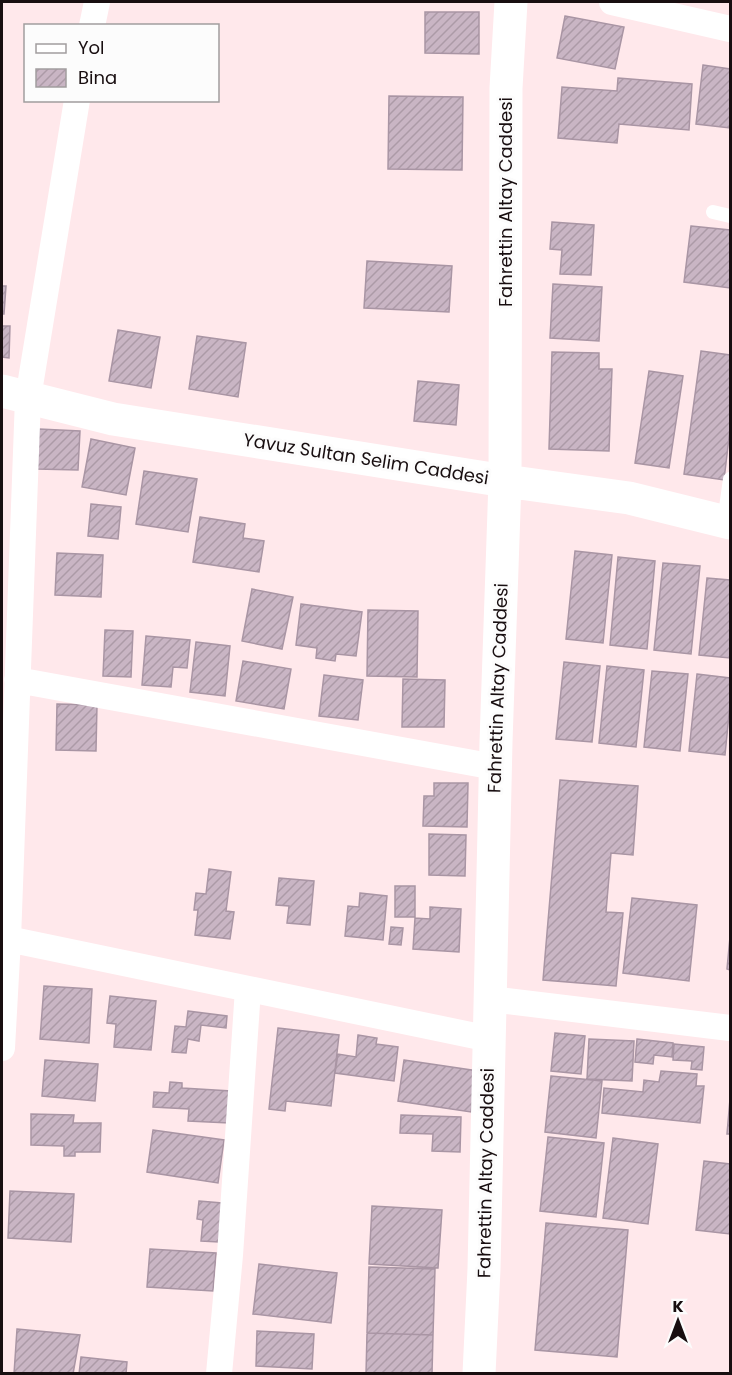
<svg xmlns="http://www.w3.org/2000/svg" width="732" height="1375" viewBox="0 0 732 1375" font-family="Poppins,sans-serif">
  <defs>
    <pattern id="building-hatch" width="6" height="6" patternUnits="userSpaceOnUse" patternTransform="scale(1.5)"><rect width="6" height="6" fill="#c9b5c4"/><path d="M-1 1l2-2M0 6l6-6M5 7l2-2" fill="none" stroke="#ac9aa7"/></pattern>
  </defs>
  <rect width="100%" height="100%" fill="#ffe8eb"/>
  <path fill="url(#building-hatch)" stroke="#a995a4" stroke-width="1.5" d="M 425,12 L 479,12 L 479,54 L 425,53 Z
    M 565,16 L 624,27 L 615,69 L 557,58 Z
    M 703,65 L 730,69 L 730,128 L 696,124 Z
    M 618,78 L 692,84 L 689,130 L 619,124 L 617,143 L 558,138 L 562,87 L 617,91 Z
    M 389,96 L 463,97 L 462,170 L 388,169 Z
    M 552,222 L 594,225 L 591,275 L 560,274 L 562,250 L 550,249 Z
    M 691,226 L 730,230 L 730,288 L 684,282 Z
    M 367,261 L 452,266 L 449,312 L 364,308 Z
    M 553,284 L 602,287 L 599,341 L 550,338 Z
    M 2,286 L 6,286 L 4,314 L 2,314 Z
    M 2,326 L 10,326 L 9,358 L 2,357 Z
    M 118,330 L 160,337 L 151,388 L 109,381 Z
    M 197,336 L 246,343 L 238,397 L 189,389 Z
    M 701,351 L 730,355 L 730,429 L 724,480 L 684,474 Z
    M 552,352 L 599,353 L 599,369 L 612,369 L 609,451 L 549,449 Z
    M 649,371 L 683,376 L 669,468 L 635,463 Z
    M 418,381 L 459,385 L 456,425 L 414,421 Z
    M 39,429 L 80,431 L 78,470 L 37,469 Z
    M 91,439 L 135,448 L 126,495 L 82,487 Z
    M 144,471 L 197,479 L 188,532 L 136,524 Z
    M 91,504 L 121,507 L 118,539 L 88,536 Z
    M 200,517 L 245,524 L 243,538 L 264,541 L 259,572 L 193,562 Z
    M 575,551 L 612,555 L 603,643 L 566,639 Z
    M 57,553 L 103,555 L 101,597 L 55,595 Z
    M 618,557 L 655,561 L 647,649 L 610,645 Z
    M 663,563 L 700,566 L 691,654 L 654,650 Z
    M 707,578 L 730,580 L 730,658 L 699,655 Z
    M 252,589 L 293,597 L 282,649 L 242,641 Z
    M 301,604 L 362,612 L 356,656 L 336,654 L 335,661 L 316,658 L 317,648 L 296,645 Z
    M 368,610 L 418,611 L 417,677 L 367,676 Z
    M 105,630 L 133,631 L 131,677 L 103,676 Z
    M 146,636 L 190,640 L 187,668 L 173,667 L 171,687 L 142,685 Z
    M 196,642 L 230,646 L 225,696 L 190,692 Z
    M 243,661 L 291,669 L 284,709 L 236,701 Z
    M 564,662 L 600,666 L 592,742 L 556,739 Z
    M 607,666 L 644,670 L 636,747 L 599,743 Z
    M 652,671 L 688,674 L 680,751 L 644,747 Z
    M 697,674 L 730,678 L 730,704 L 725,755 L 689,751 Z
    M 324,675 L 363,680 L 358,720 L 319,716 Z
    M 403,679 L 445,680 L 444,727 L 402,727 Z
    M 57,704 L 97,705 L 96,751 L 56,750 Z
    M 560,780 L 638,786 L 633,855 L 611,853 L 606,912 L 623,913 L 616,986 L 543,980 Z
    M 434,783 L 468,783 L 467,827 L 423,826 L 424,796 L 434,796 Z
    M 429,834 L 466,835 L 465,876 L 429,875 Z
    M 209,869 L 231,872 L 226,911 L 234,912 L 230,939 L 195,935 L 198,910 L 194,910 L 196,893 L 206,894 Z
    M 279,878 L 314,881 L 310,925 L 287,923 L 289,906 L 276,905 Z
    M 395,886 L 415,886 L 415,917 L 395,917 Z
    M 360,893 L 387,896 L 383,940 L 345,936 L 348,906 L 359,907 Z
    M 632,898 L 697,905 L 689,981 L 623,973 Z
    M 430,907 L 461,909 L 459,952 L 413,949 L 415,918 L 430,919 Z
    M 391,927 L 403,928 L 401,945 L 389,944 Z
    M 730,937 L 730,970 L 727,969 Z
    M 44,986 L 92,989 L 89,1043 L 40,1039 Z
    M 110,996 L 156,1001 L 151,1050 L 114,1047 L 116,1024 L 107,1023 Z
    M 188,1011 L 227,1016 L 226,1028 L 201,1025 L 199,1041 L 188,1039 L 186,1053 L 172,1052 L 175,1026 L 186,1027 Z
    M 278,1028 L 339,1035 L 331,1106 L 286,1101 L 285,1111 L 269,1109 Z
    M 555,1033 L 585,1036 L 581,1074 L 551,1071 Z
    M 358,1035 L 377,1038 L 376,1044 L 398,1047 L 394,1081 L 335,1073 L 338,1054 L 356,1057 Z
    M 589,1039 L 634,1041 L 632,1081 L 587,1079 Z
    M 637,1039 L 673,1043 L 672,1057 L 654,1055 L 653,1064 L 635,1062 Z
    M 674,1044 L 704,1047 L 702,1070 L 691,1069 L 692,1061 L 673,1060 Z
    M 45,1060 L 98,1064 L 95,1101 L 42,1096 Z
    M 404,1060 L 478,1071 L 471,1112 L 398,1101 Z
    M 661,1071 L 697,1074 L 696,1086 L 704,1086 L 700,1123 L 602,1113 L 604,1088 L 643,1092 L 644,1080 L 659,1082 Z
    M 551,1076 L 602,1081 L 596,1138 L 545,1132 Z
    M 170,1082 L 182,1083 L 182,1088 L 231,1091 L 229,1123 L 188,1121 L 189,1109 L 153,1107 L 154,1092 L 169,1093 Z
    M 730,1099 L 730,1134 L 727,1134 Z
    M 31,1114 L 74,1115 L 73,1123 L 101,1123 L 100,1152 L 75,1152 L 75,1156 L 64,1156 L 64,1146 L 31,1145 Z
    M 401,1115 L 461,1117 L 460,1152 L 432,1151 L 433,1134 L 400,1133 Z
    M 153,1130 L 224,1140 L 218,1183 L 147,1172 Z
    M 548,1137 L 604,1143 L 596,1217 L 540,1211 Z
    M 613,1138 L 658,1144 L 648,1224 L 603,1218 Z
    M 704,1161 L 730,1164 L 730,1234 L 696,1230 Z
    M 10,1191 L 74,1194 L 71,1242 L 8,1238 Z
    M 199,1201 L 222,1203 L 219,1242 L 201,1241 L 203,1220 L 197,1219 Z
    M 372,1206 L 442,1210 L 438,1268 L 369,1264 Z
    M 546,1223 L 628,1230 L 617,1357 L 535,1350 Z
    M 150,1249 L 216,1253 L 213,1291 L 147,1287 Z
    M 259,1264 L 337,1273 L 331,1323 L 253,1314 Z
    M 369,1267 L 435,1269 L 433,1335 L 367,1333 Z
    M 17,1329 L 80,1335 L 73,1374 L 14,1374 Z
    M 257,1331 L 314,1334 L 312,1369 L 256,1366 Z
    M 367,1333 L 433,1335 L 432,1374 L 366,1374 Z
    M 81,1357 L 127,1362 L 126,1374 L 79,1374 Z"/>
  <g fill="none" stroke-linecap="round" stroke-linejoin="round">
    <path stroke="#fff" stroke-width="14" d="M 713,212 L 730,216
      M 724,522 L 730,479"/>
    <path stroke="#fff" stroke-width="26" d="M 612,2 L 730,29
      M 92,26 L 97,2
      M 77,100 L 28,398 L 8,939 L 490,1039
      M 17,680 L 495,767
      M 2,937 L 8,939 L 2,1048
      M 490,999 L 730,1028
      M 219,1374 L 230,1255 L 248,989"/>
    <path stroke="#fff" stroke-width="33" d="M 2,391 L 113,419 L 505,481 L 629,498 L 730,523
      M 479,1374 L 484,1269 L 496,742 L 505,481 L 506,88 L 511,2"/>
  </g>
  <g text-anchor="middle" stroke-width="6" stroke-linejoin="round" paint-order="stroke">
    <g font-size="18" fill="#180e10" stroke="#fcfcfc">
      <text transform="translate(506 202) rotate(-90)" y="6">Fahrettin Altay Caddesi</text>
      <text transform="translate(366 459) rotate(9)" y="6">Yavuz Sultan Selim Caddesi</text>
      <text transform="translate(498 688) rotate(-88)" y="6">Fahrettin Altay Caddesi</text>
      <text transform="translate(486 1173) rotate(-89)" y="6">Fahrettin Altay Caddesi</text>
    </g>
  </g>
  <rect width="732" height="1375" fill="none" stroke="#180e10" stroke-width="6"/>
  <rect x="24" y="24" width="195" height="78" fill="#fcfcfc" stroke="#a19d9e" stroke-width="1.5"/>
  <rect x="36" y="44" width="30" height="9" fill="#ffffff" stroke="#a19d9e" stroke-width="1.5"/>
  <text x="78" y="54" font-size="18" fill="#180e10">Yol</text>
  <rect x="36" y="69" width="30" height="18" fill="url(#building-hatch)" stroke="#a19d9e" stroke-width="1.5"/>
  <text x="78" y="84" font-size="18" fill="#180e10">Bina</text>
  <g transform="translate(678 1321)" stroke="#fcfcfc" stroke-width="4.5" paint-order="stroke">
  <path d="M0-4.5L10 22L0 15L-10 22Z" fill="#180e10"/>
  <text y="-9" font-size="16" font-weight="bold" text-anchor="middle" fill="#180e10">K</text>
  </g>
</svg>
